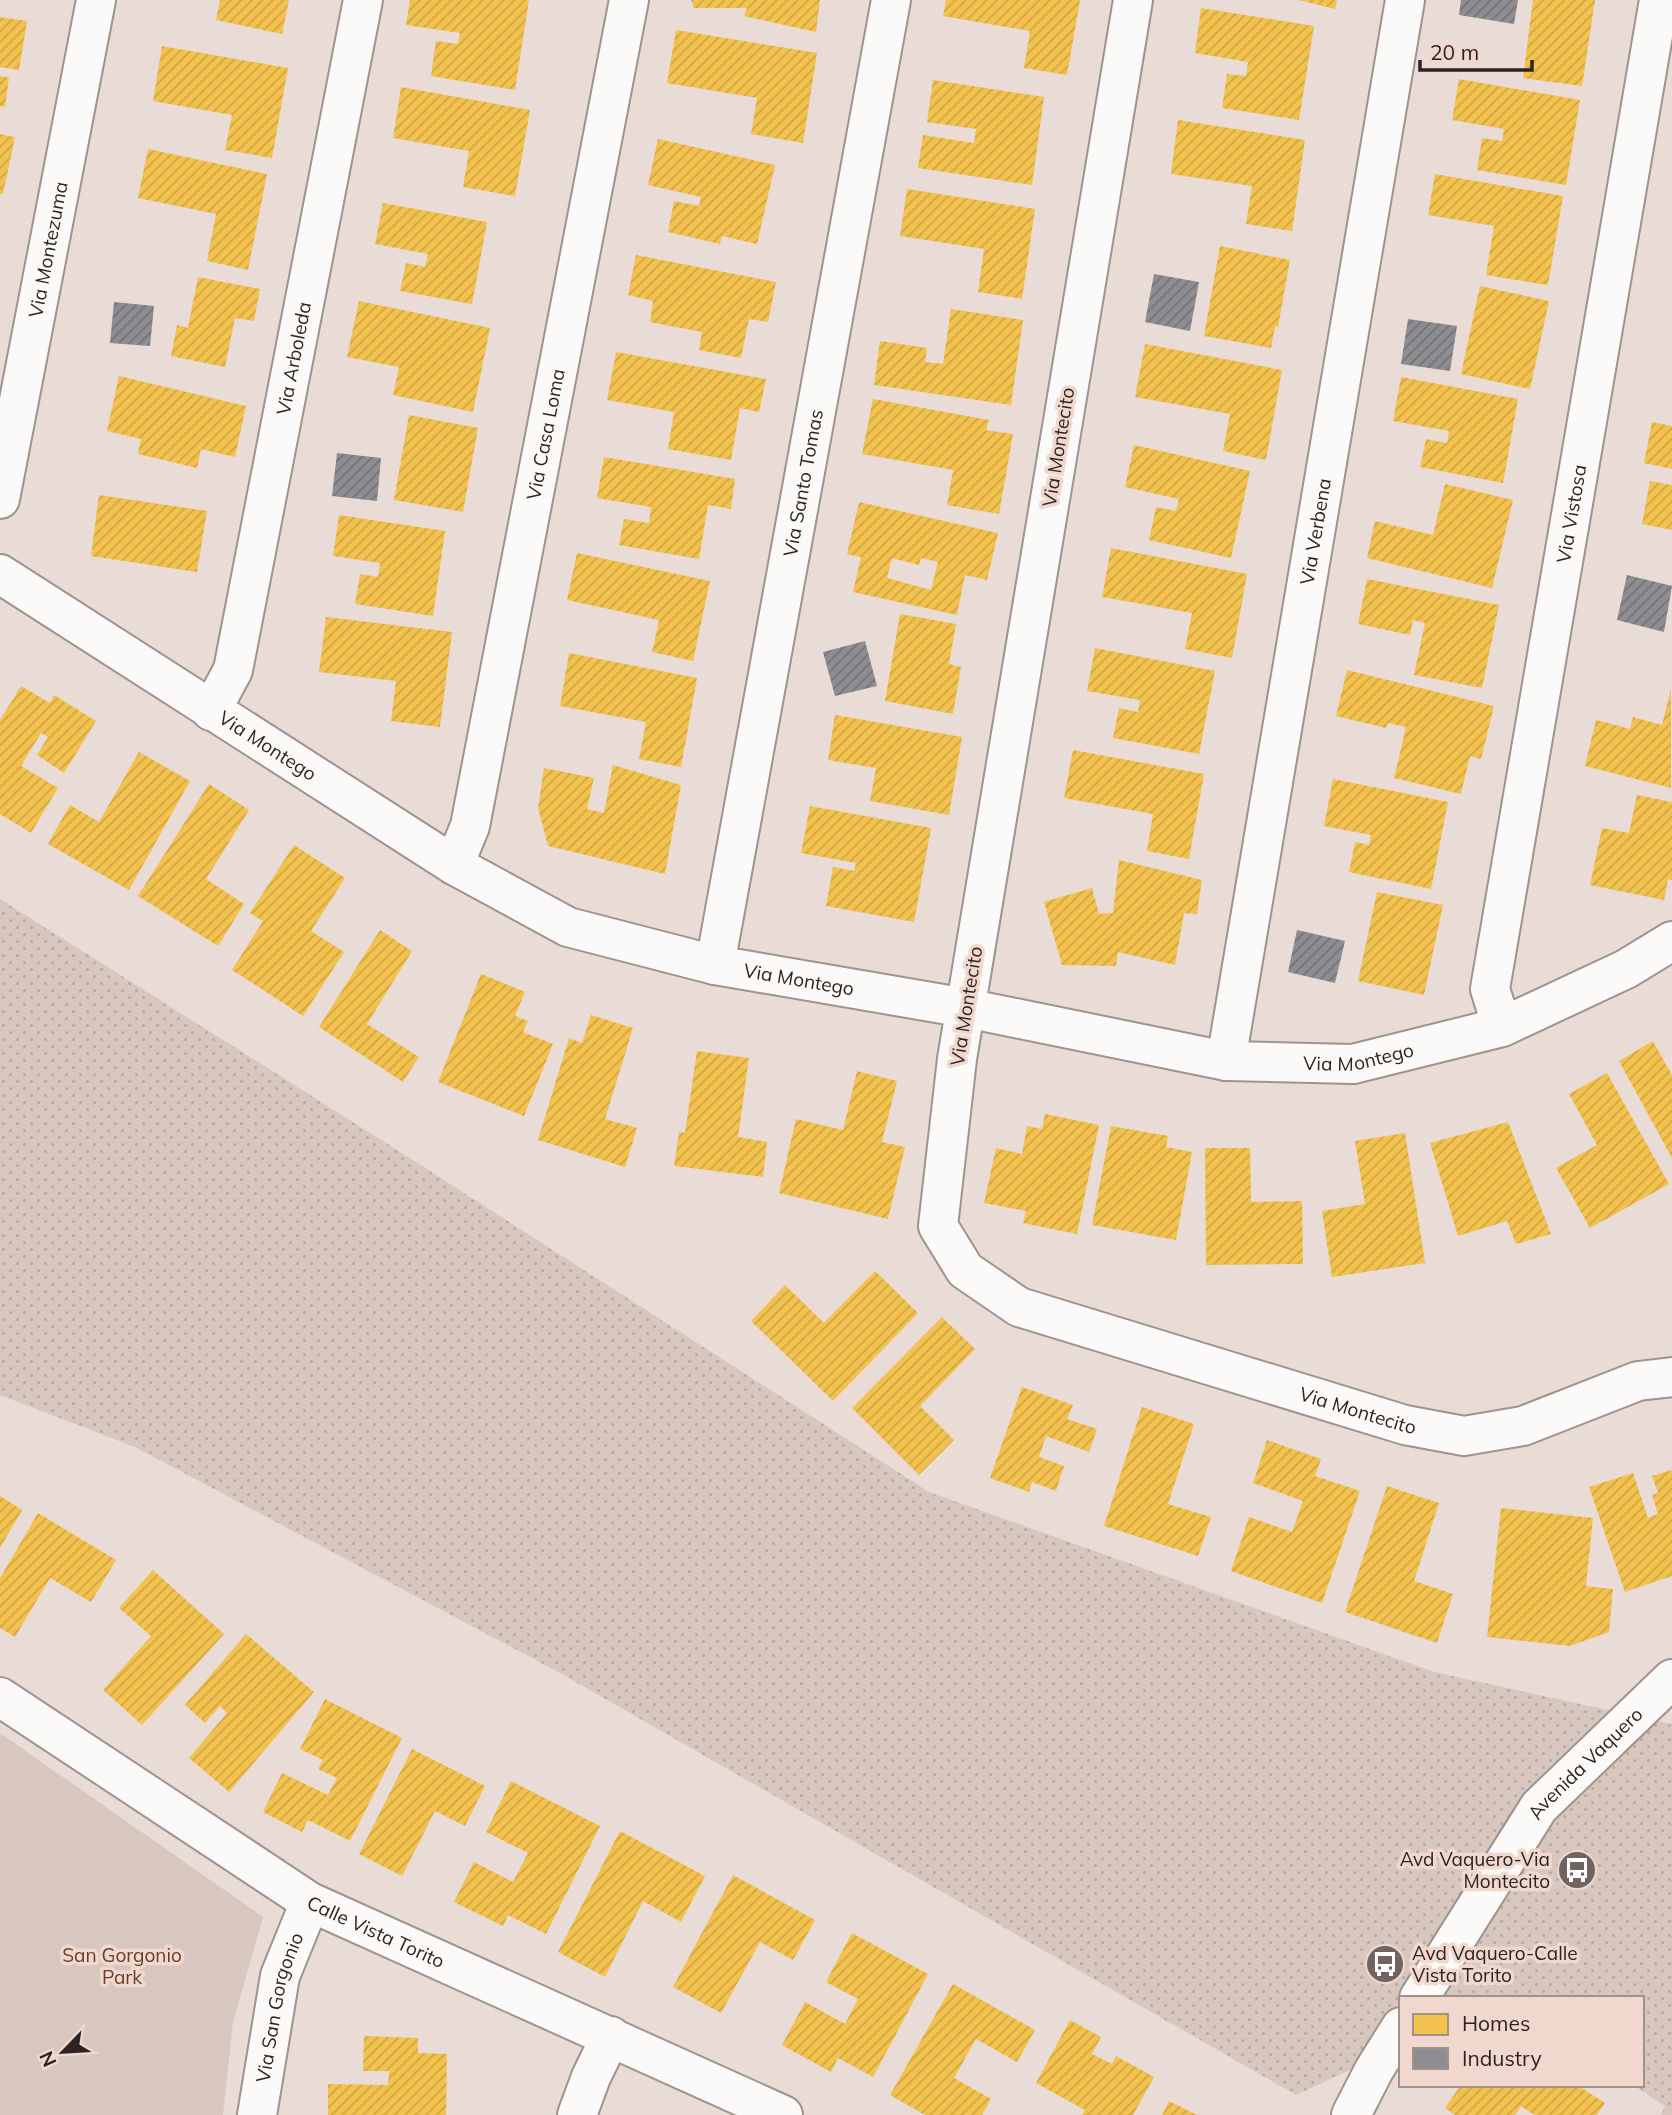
<svg xmlns="http://www.w3.org/2000/svg" width="1672" height="2115" viewBox="0 0 1672 2115" font-family="Mulish,sans-serif">
  <defs>
    <pattern id="grass-dots" width="8" height="8" patternUnits="userSpaceOnUse" patternTransform="scale(1.75)"><rect width="8" height="8" fill="#d7c7bf"/><path d="M2 2h.1M6 6h.1" fill="none" stroke="#b9aba4" stroke-width="1.8" stroke-linecap="round"/></pattern>
    <pattern id="homes-hatch" width="6" height="6" patternUnits="userSpaceOnUse" patternTransform="scale(1.75)"><rect width="6" height="6" fill="#f2c14e"/><path d="M-1 1l2-2M0 6l6-6M5 7l2-2" fill="none" stroke="#d0a644"/></pattern>
    <pattern id="industry-hatch" width="6" height="6" patternUnits="userSpaceOnUse" patternTransform="scale(1.75)"><rect width="6" height="6" fill="#8d8d92"/><path d="M-1 1l2-2M0 6l6-6M5 7l2-2" fill="none" stroke="#747377"/></pattern>
  </defs>
  <rect width="100%" height="100%" fill="#e9dcd6"/>
  <path fill="url(#grass-dots)" d="M 0,899 L 405,1155 L 929,1492 L 1434,1672 L 1672,1724 L 1672,2115 L 1661,2115 L 1665,2106 L 1633,2085 L 1642,2085 L 1642,1998 L 1401,1998 L 1401,2046 L 1296,2095 L 560,1673 L 135,1447 L 0,1395 Z"/>
  <path fill="#d7c7bf" d="M 0,1733 L 263,1917 L 233,2022 L 223,2115 L 0,2115 Z"/>
  <path fill="url(#homes-hatch)" fill-rule="evenodd" d="M 220,0 L 289,0 L 282,34 L 216,20 Z
    M 410,0 L 529,0 L 515,90 L 431,76 L 436,41 L 458,44 L 460,33 L 406,25 Z
    M 691,0 L 820,0 L 816,32 L 744,16 L 747,8 L 694,8 Z
    M 946,0 L 1080,0 L 1067,75 L 1024,68 L 1030,31 L 943,16 Z
    M 1299,0 L 1337,0 L 1335,9 Z
    M 1533,0 L 1595,0 L 1582,86 L 1523,78 Z
    M 1201,8 L 1314,26 L 1299,120 L 1222,108 L 1227,74 L 1246,76 L 1248,62 L 1195,53 Z
    M 0,17 L 27,21 L 19,70 L 0,67 Z
    M 676,30 L 817,53 L 803,143 L 751,134 L 757,98 L 667,83 Z
    M 162,46 L 288,68 L 272,158 L 225,150 L 232,115 L 153,101 Z
    M 0,76 L 9,78 L 5,107 L 0,106 Z
    M 1459,79 L 1580,100 L 1566,185 L 1477,170 L 1482,138 L 1502,141 L 1504,129 L 1452,120 Z
    M 933,80 L 1044,97 L 1032,185 L 918,168 L 923,135 L 974,143 L 976,129 L 927,122 Z
    M 401,87 L 530,110 L 515,196 L 463,187 L 469,151 L 393,138 Z
    M 1178,120 L 1305,140 L 1292,231 L 1246,224 L 1252,186 L 1171,174 Z
    M 0,134 L 15,137 L 3,194 L 0,194 Z
    M 658,139 L 775,165 L 757,244 L 722,236 L 720,244 L 668,232 L 674,201 L 699,206 L 701,197 L 648,185 Z
    M 148,149 L 267,174 L 248,270 L 207,261 L 216,214 L 138,198 Z
    M 1435,174 L 1563,196 L 1548,285 L 1486,275 L 1494,226 L 1428,215 Z
    M 907,189 L 1035,209 L 1022,299 L 978,292 L 984,249 L 900,236 Z
    M 383,203 L 487,222 L 472,304 L 400,291 L 406,263 L 425,267 L 428,254 L 375,244 Z
    M 1220,246 L 1290,260 L 1278,327 L 1275,326 L 1271,348 L 1204,336 Z
    M 636,255 L 776,282 L 768,322 L 749,319 L 741,358 L 699,350 L 702,332 L 650,322 L 653,301 L 628,295 Z
    M 198,277 L 260,289 L 254,321 L 235,318 L 225,367 L 171,356 L 177,325 L 188,328 Z
    M 1480,286 L 1549,301 L 1530,389 L 1461,374 Z
    M 359,301 L 490,328 L 473,412 L 393,395 L 399,367 L 347,357 Z
    M 951,309 L 1023,320 L 1011,405 L 874,385 L 880,341 L 927,348 L 925,362 L 943,364 Z
    M 1145,344 L 1282,370 L 1266,460 L 1223,451 L 1230,414 L 1135,397 Z
    M 616,352 L 766,379 L 759,412 L 740,408 L 731,460 L 668,449 L 674,412 L 607,400 Z
    M 119,376 L 246,406 L 235,457 L 201,449 L 197,468 L 138,454 L 141,439 L 107,431 Z
    M 1401,377 L 1518,399 L 1503,483 L 1420,467 L 1426,439 L 1447,443 L 1449,431 L 1393,421 Z
    M 873,399 L 989,420 L 986,430 L 1013,434 L 999,514 L 947,505 L 953,470 L 862,454 Z
    M 409,415 L 478,428 L 463,512 L 394,500 Z
    M 1652,422 L 1672,426 L 1672,469 L 1644,463 Z
    M 1134,445 L 1250,471 L 1231,558 L 1149,540 L 1156,507 L 1176,511 L 1179,499 L 1125,487 Z
    M 604,457 L 735,479 L 731,509 L 708,505 L 699,559 L 619,545 L 624,519 L 649,523 L 651,507 L 597,498 Z
    M 1650,481 L 1672,485 L 1672,530 L 1642,524 Z
    M 1445,484 L 1513,500 L 1492,588 L 1367,558 L 1375,521 L 1433,535 Z
    M 99,495 L 207,511 L 197,572 L 91,556 Z
    M 859,502 L 998,533 L 987,580 L 965,575 L 957,615 L 853,592 L 861,557 L 847,554 ZM 892,558 L 919,565 L 921,558 L 938,562 L 931,590 L 887,578 Z
    M 339,515 L 445,531 L 433,616 L 355,604 L 360,574 L 378,577 L 380,563 L 333,556 Z
    M 1111,548 L 1247,574 L 1232,658 L 1185,649 L 1192,613 L 1102,597 Z
    M 577,553 L 710,581 L 693,661 L 652,652 L 659,620 L 567,600 Z
    M 1367,579 L 1499,605 L 1482,688 L 1414,675 L 1425,623 L 1413,620 L 1410,635 L 1358,624 Z
    M 900,614 L 956,624 L 949,664 L 961,667 L 953,714 L 885,701 Z
    M 326,617 L 452,632 L 440,727 L 391,721 L 396,681 L 319,672 Z
    M 1095,648 L 1215,671 L 1199,754 L 1113,738 L 1119,708 L 1138,712 L 1140,700 L 1087,691 Z
    M 569,653 L 697,678 L 681,767 L 639,759 L 646,722 L 560,706 Z
    M 1347,670 L 1494,706 L 1481,759 L 1470,756 L 1461,794 L 1394,778 L 1406,727 L 1388,723 L 1386,728 L 1336,716 Z
    M 21,686 L 50,703 L 54,695 L 96,721 L 64,773 L 37,755 L 48,737 L 41,733 L 21,766 L 58,788 L 31,833 L 0,814 L 0,720 Z
    M 1671,689 L 1671,788 L 1585,766 L 1596,720 L 1630,729 L 1633,717 L 1662,725 Z
    M 835,715 L 962,737 L 949,815 L 870,801 L 876,768 L 828,760 Z
    M 1073,750 L 1204,774 L 1189,859 L 1147,851 L 1153,814 L 1064,798 Z
    M 139,752 L 190,781 L 129,890 L 48,844 L 70,805 L 99,822 Z
    M 613,765 L 681,785 L 665,874 L 548,846 L 538,808 L 544,768 L 594,778 L 587,809 L 604,813 Z
    M 1333,779 L 1448,802 L 1431,889 L 1349,872 L 1355,842 L 1369,845 L 1371,835 L 1324,826 Z
    M 209,784 L 249,810 L 206,879 L 244,904 L 218,946 L 138,896 Z
    M 1637,795 L 1672,802 L 1672,880 L 1668,879 L 1664,900 L 1590,885 L 1602,828 L 1629,833 Z
    M 810,806 L 931,828 L 914,922 L 826,906 L 833,867 L 854,871 L 856,863 L 801,853 Z
    M 294,845 L 345,878 L 311,931 L 344,952 L 303,1016 L 232,970 L 263,921 L 250,913 Z
    M 1119,860 L 1202,880 L 1197,914 L 1184,913 L 1175,965 L 1118,952 L 1116,966 L 1062,965 L 1044,902 L 1092,888 L 1099,914 L 1113,913 Z
    M 1377,892 L 1443,905 L 1424,995 L 1358,981 Z
    M 380,930 L 412,951 L 367,1024 L 419,1057 L 403,1082 L 319,1027 Z
    M 481,974 L 525,992 L 515,1016 L 528,1021 L 523,1032 L 553,1044 L 524,1116 L 438,1082 Z
    M 591,1015 L 633,1028 L 605,1119 L 637,1128 L 625,1167 L 538,1140 L 569,1038 L 582,1043 Z
    M 1653,1041 L 1672,1075 L 1672,1158 L 1619,1061 Z
    M 697,1051 L 749,1058 L 738,1137 L 767,1142 L 763,1177 L 674,1166 L 679,1132 L 685,1133 Z
    M 857,1071 L 897,1081 L 882,1142 L 905,1147 L 888,1219 L 779,1193 L 796,1119 L 843,1130 Z
    M 1607,1073 L 1669,1184 L 1590,1228 L 1556,1168 L 1597,1145 L 1569,1094 Z
    M 1045,1114 L 1099,1125 L 1077,1234 L 1023,1223 L 1026,1211 L 984,1203 L 996,1148 L 1022,1154 L 1027,1126 L 1042,1129 Z
    M 1508,1122 L 1551,1234 L 1516,1244 L 1507,1221 L 1458,1236 L 1430,1143 Z
    M 1111,1126 L 1168,1136 L 1166,1147 L 1192,1152 L 1176,1240 L 1092,1225 Z
    M 1405,1133 L 1425,1263 L 1332,1277 L 1322,1211 L 1365,1204 L 1355,1141 Z
    M 1205,1148 L 1250,1148 L 1251,1202 L 1302,1201 L 1303,1264 L 1206,1265 Z
    M 875,1271 L 918,1313 L 833,1401 L 751,1321 L 785,1285 L 824,1323 Z
    M 942,1317 L 975,1349 L 920,1406 L 954,1440 L 919,1475 L 852,1408 Z
    M 1022,1387 L 1073,1405 L 1067,1419 L 1097,1429 L 1089,1452 L 1046,1436 L 1039,1457 L 1064,1466 L 1056,1491 L 1032,1482 L 1029,1492 L 990,1478 Z
    M 1142,1407 L 1194,1424 L 1168,1504 L 1211,1517 L 1198,1556 L 1104,1526 Z
    M 1267,1440 L 1321,1459 L 1315,1476 L 1360,1491 L 1322,1603 L 1231,1571 L 1249,1517 L 1292,1532 L 1303,1501 L 1253,1483 Z
    M 1672,1470 L 1672,1576 L 1625,1592 L 1589,1487 L 1633,1473 L 1648,1518 L 1658,1514 L 1652,1495 L 1658,1493 L 1652,1476 Z
    M 1387,1486 L 1439,1503 L 1414,1581 L 1453,1594 L 1437,1643 L 1345,1612 Z
    M 0,1496 L 22,1510 L 0,1548 Z
    M 1501,1508 L 1593,1518 L 1586,1586 L 1613,1589 L 1609,1632 L 1570,1646 L 1487,1637 Z
    M 38,1513 L 116,1560 L 91,1602 L 50,1578 L 15,1637 L 0,1628 L 0,1578 Z
    M 153,1570 L 224,1634 L 142,1725 L 103,1690 L 151,1636 L 119,1608 Z
    M 246,1634 L 314,1692 L 229,1792 L 189,1758 L 227,1713 L 220,1706 L 205,1723 L 185,1705 Z
    M 325,1699 L 402,1738 L 350,1841 L 308,1820 L 302,1832 L 263,1812 L 282,1773 L 328,1795 L 337,1778 L 318,1769 L 323,1760 L 300,1749 Z
    M 412,1749 L 485,1786 L 465,1826 L 435,1811 L 402,1876 L 359,1854 Z
    M 511,1781 L 600,1826 L 546,1934 L 508,1915 L 503,1926 L 454,1902 L 474,1862 L 513,1882 L 528,1853 L 486,1832 Z
    M 620,1831 L 705,1876 L 681,1922 L 643,1901 L 605,1977 L 558,1952 Z
    M 733,1875 L 815,1920 L 793,1960 L 760,1942 L 721,2013 L 673,1987 Z
    M 852,1933 L 928,1974 L 873,2077 L 838,2058 L 831,2072 L 782,2045 L 805,2002 L 845,2024 L 858,1999 L 826,1982 Z
    M 953,1984 L 1035,2030 L 1017,2062 L 976,2039 L 954,2078 L 991,2099 L 982,2115 L 925,2115 L 890,2095 Z
    M 1070,2020 L 1101,2037 L 1092,2054 L 1112,2064 L 1116,2056 L 1154,2077 L 1133,2115 L 1082,2115 L 1085,2110 L 1036,2083 Z
    M 364,2036 L 418,2038 L 418,2053 L 447,2054 L 446,2115 L 328,2115 L 328,2084 L 388,2085 L 389,2071 L 363,2071 Z
    M 1461,2085 L 1577,2085 L 1605,2103 L 1597,2115 L 1534,2115 L 1521,2106 L 1515,2115 L 1455,2115 L 1445,2108 Z
    M 1169,2101 L 1197,2115 L 1162,2115 Z"/>
  <path fill="url(#industry-hatch)" d="M 1461,0 L 1518,0 L 1514,24 L 1459,15 Z
    M 1154,274 L 1199,282 L 1190,331 L 1145,322 Z
    M 114,302 L 154,306 L 150,346 L 110,343 Z
    M 1408,319 L 1457,326 L 1450,371 L 1401,364 Z
    M 337,453 L 381,458 L 377,501 L 332,496 Z
    M 1627,575 L 1672,586 L 1664,632 L 1617,620 Z
    M 865,641 L 877,686 L 835,696 L 823,652 Z
    M 1297,930 L 1345,941 L 1335,983 L 1288,972 Z"/>
  <g fill="none" stroke-linecap="round" stroke-linejoin="round">
    <defs>
      <g id="minor">
        <path id="s1" d="M 1133,0 L 957,1059 L 938,1226 L 965,1270 L 1019,1307 L 1405,1425 L 1464,1436 L 1523,1426 L 1638,1381 L 1672,1377"/>
        <path id="s2" d="M 0,499 L 96,0"/>
        <path id="s3" d="M 0,574 L 454,865 L 568,927 L 715,965 L 966,1008 L 1226,1061 L 1353,1064 L 1502,1027 L 1626,969 L 1672,941"/>
        <path id="s4" d="M 211,711 L 233,670 L 363,0"/>
        <path id="s5" d="M 454,865 L 470,826 L 629,0"/>
        <path id="s6" d="M 715,965 L 891,0"/>
        <path id="s7" d="M 1502,1027 L 1490,989 L 1659,0"/>
        <path id="s8" d="M 1226,1061 L 1405,0"/>
        <path id="s9" d="M 0,1697 L 310,1902 L 783,2115"/>
        <path id="s10" d="M 257,2115 L 280,1976 L 310,1902"/>
        <path d="M 577,2115 L 591,2077 L 611,2036"/>
      </g>
      <g id="major">
        <path id="s11" d="M 1419,1998 L 1539,1807 L 1672,1679"/>
        <path d="M 1351,2115 L 1374,2070 L 1401,2027"/>
      </g>
    </defs>
    <use href="#minor" stroke="#9d938f" stroke-width="42"/>
    <use href="#major" stroke="#9d938f" stroke-width="42"/>
    <use href="#minor" stroke="#fcfaf9" stroke-width="38"/>
    <use href="#major" stroke="#fcfaf9" stroke-width="38"/>
  </g>
  <defs>
    <symbol id="bus-disc" viewBox="-11 -11 22 22"><circle r="9.5" fill="#6f6460" stroke="#f1d8ce"/><path d="M-5-6H5V4H4V6H2V4H-2V6H-4V4H-5ZM-3.5-4V0h7V-4ZM-3.5 1.2v1.5H-2V1.2ZM2 1.2v1.5H3.5V1.2Z" fill="#fff"/></symbol>
  </defs>
  <g fill-rule="evenodd">
    <use href="#bus-disc" x="1555" y="1848" width="44" height="44"/>
    <use href="#bus-disc" x="1363" y="1942" width="44" height="44"/>
  </g>
  <g text-anchor="middle" stroke-width="7" stroke-linejoin="round" paint-order="stroke">
    <g font-size="19" fill="#2d2421" stroke="#f1d8ce">
      <text dy="7" stroke="none"><textPath href="#s2" startOffset="254">Via Montezuma</textPath></text>
      <text dy="7" stroke="none"><textPath href="#s4" startOffset="364">Via Arboleda</textPath></text>
      <text dy="7" stroke="none"><textPath href="#s5" startOffset="441">Via Casa Loma</textPath></text>
      <text transform="translate(1058 447) rotate(-81)" y="7">Via Montecito</text>
      <text dy="7" stroke="none"><textPath href="#s6" startOffset="490">Via Santo Tomas</textPath></text>
      <text dy="7" stroke="none"><textPath href="#s7" startOffset="522">Via Vistosa</textPath></text>
      <text dy="7" stroke="none"><textPath href="#s8" startOffset="537">Via Verbena</textPath></text>
      <text dy="7" stroke="none"><textPath href="#s3" startOffset="318">Via Montego</textPath></text>
      <text dy="7" stroke="none"><textPath href="#s3" startOffset="906">Via Montego</textPath></text>
      <text transform="translate(966 1006) rotate(-81)" y="7">Via Montecito</text>
      <text dy="7" stroke="none"><textPath href="#s3" startOffset="1474">Via Montego</textPath></text>
      <text dy="7" stroke="none"><textPath href="#s1" startOffset="1713">Via Montecito</textPath></text>
      <text dy="7" stroke="none"><textPath href="#s11" startOffset="289">Avenida Vaquero</textPath></text>
      <text dy="7" stroke="none"><textPath href="#s9" startOffset="444">Calle Vista Torito</textPath></text>
      <text dy="7" stroke="none"><textPath href="#s10" startOffset="110">Via San Gorgonio</textPath></text>
    </g>
    <g font-size="19" fill="#2d2421" stroke="#f1d8ce" text-anchor="end">
      <text x="1550" y="1866">Avd Vaquero-Via<tspan x="1550" dy="22">Montecito</tspan></text>
      <text x="1412" y="1960" text-anchor="start">Avd Vaquero-Calle<tspan x="1412" dy="22">Vista Torito</tspan></text>
    </g>
    <g font-size="19" fill="#6a3d29" stroke="#f1d8ce">
      <text x="122" y="1962">San Gorgonio<tspan x="122" dy="22">Park</tspan></text>
    </g>
  </g>
  <rect x="1399" y="1996" width="245" height="91" fill="#f1d8ce" stroke="#a39089" stroke-width="2"/>
  <rect x="1413" y="2014" width="35" height="21" fill="#f2c14e" stroke="#a39089" stroke-width="2"/>
  <text x="1462" y="2031" font-size="21" fill="#2d2421">Homes</text>
  <rect x="1413" y="2048" width="35" height="21" fill="#8d8d92" stroke="#a39089" stroke-width="2"/>
  <text x="1462" y="2066" font-size="21" fill="#2d2421">Industry</text>
  <g transform="translate(63 2052) rotate(245)" stroke="#f1d8ce" stroke-width="5" paint-order="stroke">
  <path d="M0-5L12 26L0 18L-12 26Z" fill="#2d2421"/>
  <text y="-10" font-size="19" font-weight="bold" text-anchor="middle" fill="#2d2421">N</text>
  </g>
  <path d="M1420 60v10h112v-10" fill="none" stroke="#2d2421" stroke-width="3.5"/>
  <text x="1430" y="60" font-size="21" fill="#2d2421" stroke="#f1d8ce" stroke-width="5" paint-order="stroke">20 m</text>
</svg>
